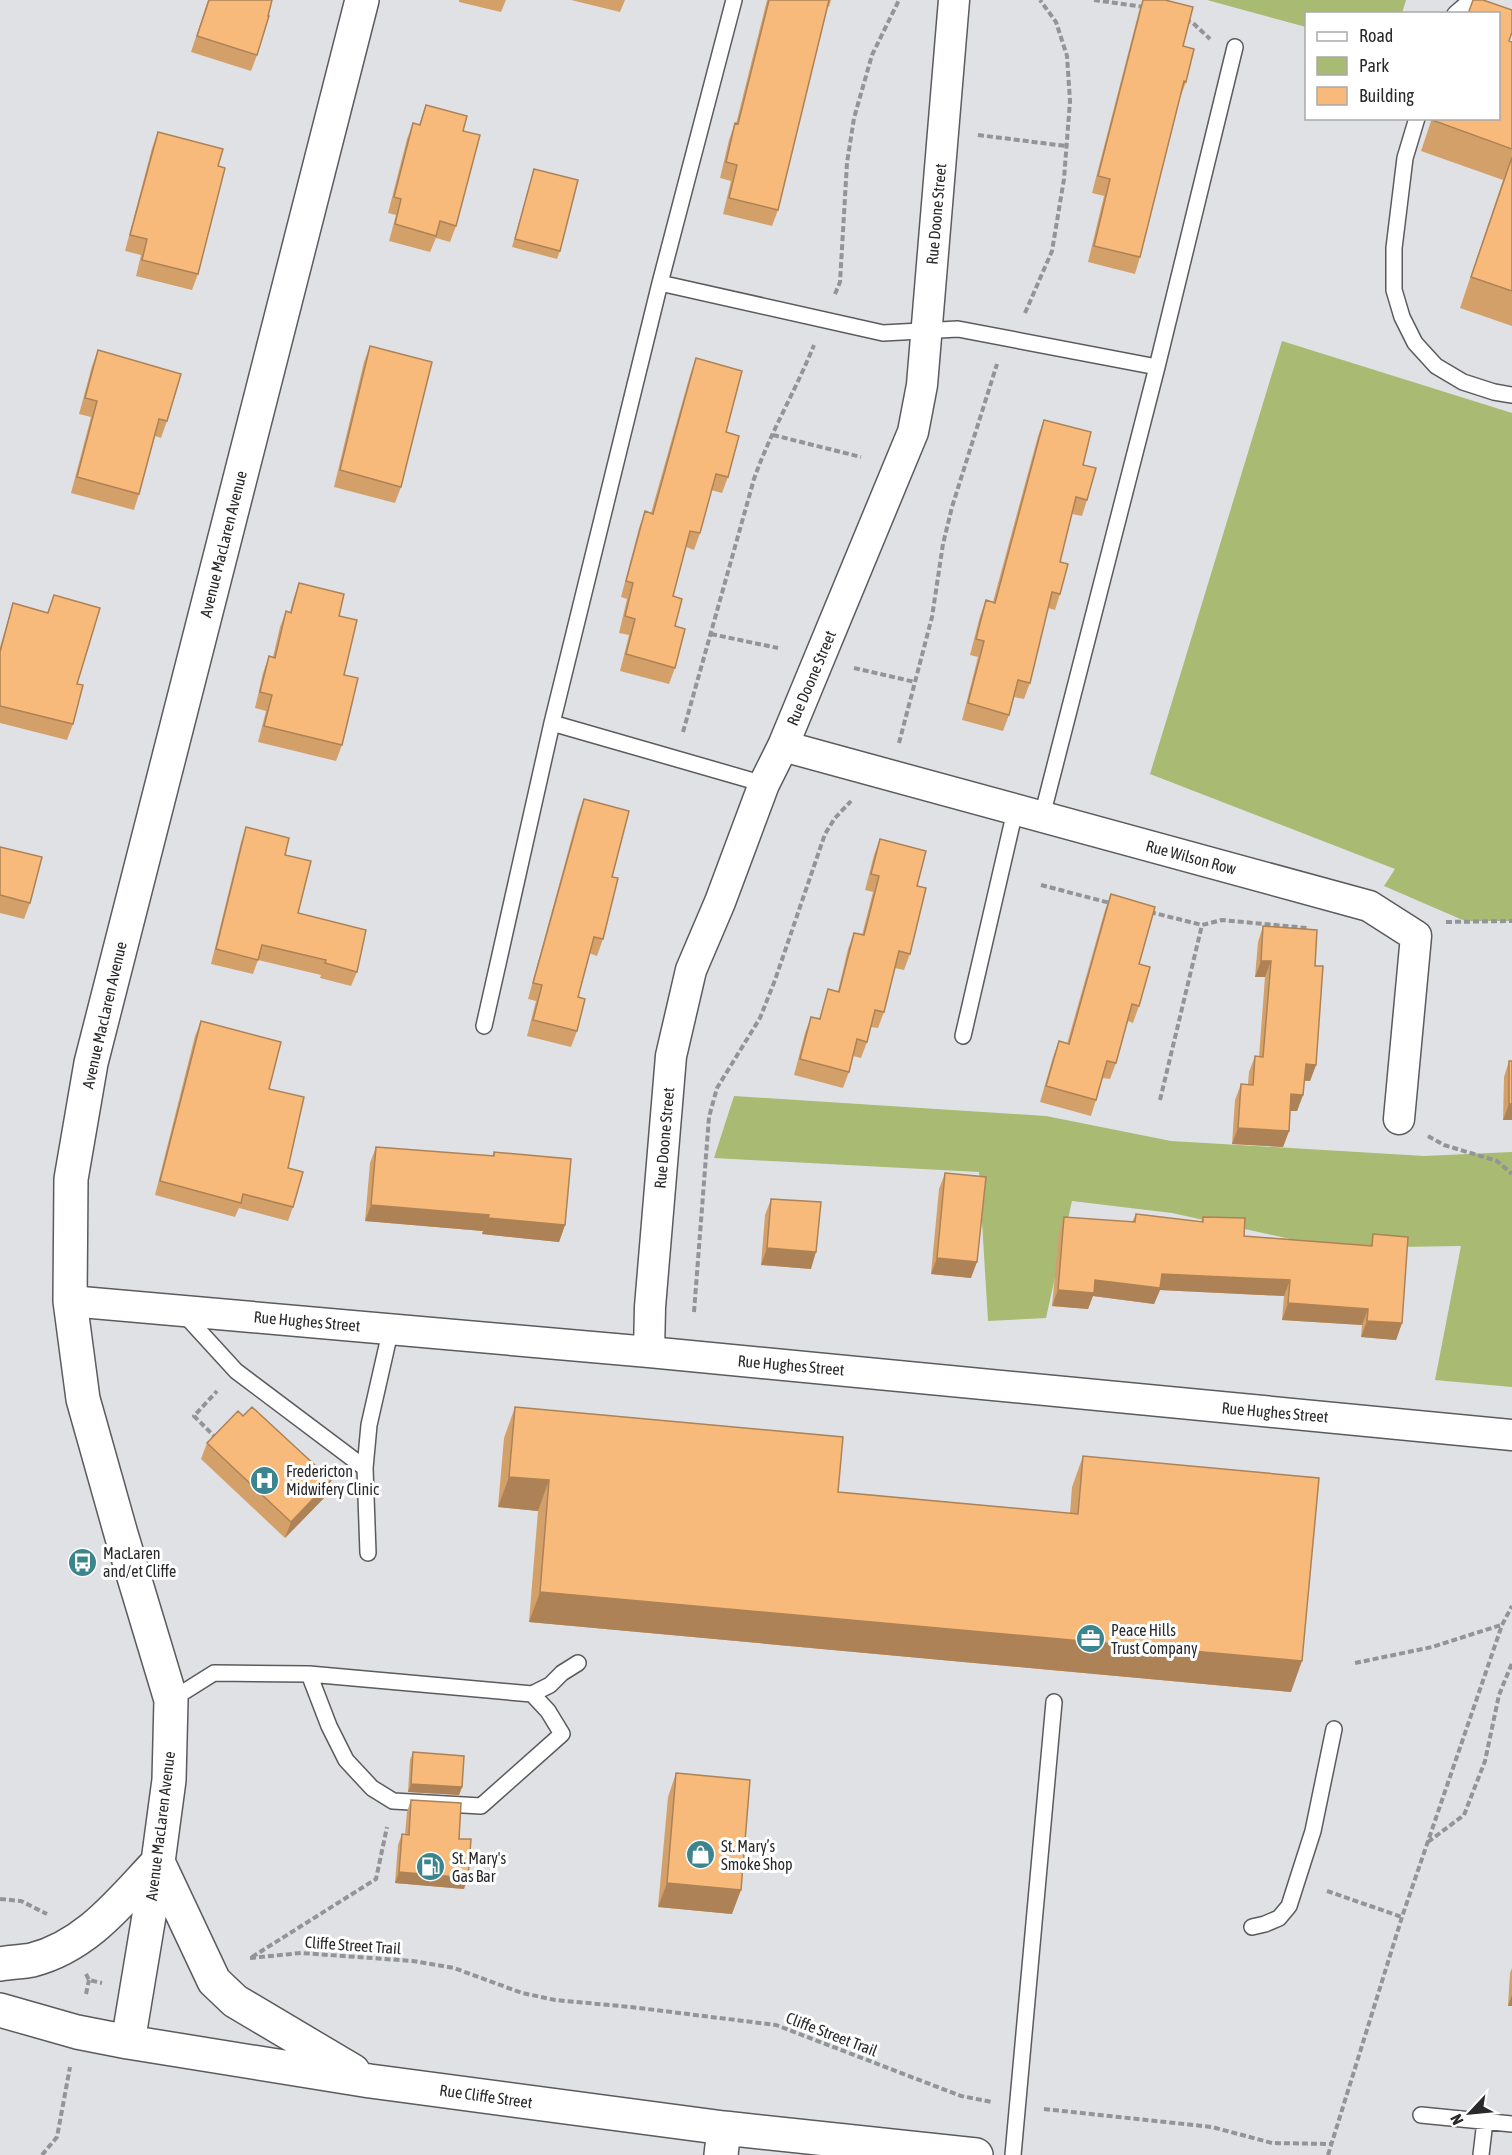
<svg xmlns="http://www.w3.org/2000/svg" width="1512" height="2155" viewBox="0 0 1512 2155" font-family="'Asap Condensed',sans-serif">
  <rect width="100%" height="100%" fill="#e0e1e5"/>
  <path fill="#a9ba72" d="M 1207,0 L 1406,0 L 1402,13 L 1306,14 L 1306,27 Z
    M 1282,341 L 1512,413 L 1512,921 L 1465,921 L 1384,886 L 1395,869 L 1150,774 Z
    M 734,1096 L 1046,1116 L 1171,1141 L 1424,1156 L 1512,1152 L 1512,1387 L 1435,1380 L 1461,1246 L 1331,1248 L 1172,1213 L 1072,1201 L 1046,1318 L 988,1321 L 979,1172 L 714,1158 Z"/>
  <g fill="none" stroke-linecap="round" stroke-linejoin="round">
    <defs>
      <path id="lane" d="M 1455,14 L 1471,0
        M 1417,118 L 1405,158 L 1394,248 L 1394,290 L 1402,317 L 1415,343 L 1436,366 L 1463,382 L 1494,392 L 1512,395
        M 660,283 L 883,333 L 958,329 L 1157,367
        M 552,723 L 764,784
        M 1042,816 L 1157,367 L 1235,47
        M 484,1026 L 552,723 L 660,283 L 734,0
        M 963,1036 L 1015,811
        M 182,1312 L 236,1371 L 365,1468
        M 368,1553 L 365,1468 L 369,1425 L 391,1328
        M 309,1674 L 329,1726 L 346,1760 L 372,1788 L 393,1801 L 481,1806 L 562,1734 L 548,1711 L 532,1694 L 550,1685 L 562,1673 L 578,1663
        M 171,1700 L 214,1673 L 309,1674 L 532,1694
        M 1252,1927 L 1265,1924 L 1279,1918 L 1289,1906 L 1313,1831 L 1334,1729
        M 1421,2115 L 1512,2124
        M 1013,2155 L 1054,1702
        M 1481,2155 L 1485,2121"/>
      <path id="street" d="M 783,746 L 1369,906 L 1416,936 L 1399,1119
        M 70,1301 L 649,1352 L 1512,1435
        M 649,1352 L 650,1307 L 671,1056 L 691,970 L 720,902 L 764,784 L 783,746 L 913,432 L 922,385 L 954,0"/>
      <path id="secondary" d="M 0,1964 C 10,1962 22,1962 32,1960 C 87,1946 121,1901 158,1862 L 214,1981 L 235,2001 L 353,2071
        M 0,2010 L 77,2032 L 128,2042 L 370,2081 L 724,2128 L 976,2155
        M 128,2042 L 158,1862 L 169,1780 L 171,1700 L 121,1534 L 83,1399 L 70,1301 L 71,1179 L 91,1063 L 362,0
        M 721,2155 L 724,2128"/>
    </defs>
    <use href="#lane" stroke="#5b5b5f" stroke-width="18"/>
    <use href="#street" stroke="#5b5b5f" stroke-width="33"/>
    <use href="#secondary" stroke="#5b5b5f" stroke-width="36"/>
    <path stroke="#939497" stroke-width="4" stroke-dasharray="6 3" stroke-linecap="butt" d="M 1094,0 L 1144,7
      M 1185,20 L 1193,23 L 1210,39
      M 978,135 L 1066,146
      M 835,294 L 840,282 L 847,163 L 854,118 L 872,55 L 899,0
      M 1025,313 L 1052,251 L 1064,179 L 1070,101 L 1067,56 L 1056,22 L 1040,0
      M 773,435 L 861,457
      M 711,634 L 778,648
      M 854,668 L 915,682
      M 683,732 L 754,479 C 770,433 796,390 814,345
      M 899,743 L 932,617 L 943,544 L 952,507 L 997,364
      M 1041,885 L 1110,903
      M 1150,912 L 1202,925 L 1222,920 L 1307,928
      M 1446,922 L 1512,921
      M 1160,1100 L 1202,925
      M 1428,1136 L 1444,1145 L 1497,1161 L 1512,1174
      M 694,1312 L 709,1117 L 717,1088 L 760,1018 L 775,980 L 825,834 L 835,818 L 851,801
      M 217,1439 L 194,1416 L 217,1391
      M 1355,1663 L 1432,1647 L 1501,1625
      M 1428,1842 L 1464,1815 L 1485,1761 L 1499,1695 L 1512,1663
      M 1327,1891 L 1402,1917
      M 0,1899 L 21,1901 L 47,1914
      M 252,1957 L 376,1879 L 387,1827
      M 250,1958 L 301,1953 L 413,1961 L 454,1968 L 522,1993 L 555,2000 L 631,2007 L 776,2025 L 961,2096 L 992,2102
      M 86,1974 L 89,1980 L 102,1983
      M 86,1994 L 89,1980
      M 1044,2109 L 1212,2127 L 1272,2143 L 1331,2144
      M 42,2155 L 57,2137 L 70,2067
      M 1328,2155 L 1402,1917 L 1502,1625 L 1512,1606"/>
    <use href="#lane" stroke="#fff" stroke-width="15"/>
    <use href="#street" stroke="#fff" stroke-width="30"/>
    <use href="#secondary" stroke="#fff" stroke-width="33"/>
  </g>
  <path fill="#d4a06a" d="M 208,0 L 272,0 L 257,55 L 251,71 L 191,52 Z
    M 459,0 L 506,0 L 501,12 L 459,2 Z
    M 571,0 L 625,0 L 620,12 Z
    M 767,0 L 831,0 L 829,7 L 827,6 L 778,210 L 772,226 L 723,214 L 731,181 L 720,178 L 729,140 L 735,123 L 736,124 Z
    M 1143,0 L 1165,0 L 1183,46 L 1186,82 L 1180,98 L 1140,257 L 1135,274 L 1088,262 L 1104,196 L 1092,193 L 1139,11 Z
    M 1509,41 L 1512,42 L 1512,326 L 1460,308 L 1503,180 L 1421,151 L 1432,118 L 1498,118 Z
    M 426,105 L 463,131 L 456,226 L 450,242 L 436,238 L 430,252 L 389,241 L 396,215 L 388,213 L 407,139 L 413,123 L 419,125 Z
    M 158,132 L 218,166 L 198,274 L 192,290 L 136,276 L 141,255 L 125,251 L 152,148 Z
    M 534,169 L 560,251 L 557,259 L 512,247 Z
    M 370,346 L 401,487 L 395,503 L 334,487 L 364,362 Z
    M 98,350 L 167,421 L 161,438 L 155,436 L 139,494 L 134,510 L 71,493 L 91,417 L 79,414 L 92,366 Z
    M 696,358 L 726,432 L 728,477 L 722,493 L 711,490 L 700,533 L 694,550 L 686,547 L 673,596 L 675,626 L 675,668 L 669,684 L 620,671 L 629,635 L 619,633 L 627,599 L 621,597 L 639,528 L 645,511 L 651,513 L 690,375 Z
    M 1044,420 L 1083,465 L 1087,500 L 1082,516 L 1072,514 L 1060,562 L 1060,594 L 1055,610 L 1048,608 L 1030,683 L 1024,699 L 1014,697 L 1009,715 L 1003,731 L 962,720 L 978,657 L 970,655 L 980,616 L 986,600 L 993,602 L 1038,436 Z
    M 299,583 L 339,616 L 344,675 L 342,745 L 336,761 L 258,742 L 266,711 L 255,708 L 263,673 L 269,656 L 273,657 L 280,627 L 286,611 L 290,612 L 293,600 Z
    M 54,595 L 77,684 L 73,724 L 67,740 L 0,723 L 0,647 L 8,620 L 13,603 L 47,613 Z
    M 584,799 L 612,877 L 603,939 L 597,956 L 589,953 L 578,997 L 577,1031 L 571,1047 L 527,1036 L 536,1001 L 528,999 L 578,815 Z
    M 246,827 L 285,855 L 298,913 L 357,972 L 351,986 L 320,978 L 321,975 L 258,960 L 253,974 L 211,964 L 241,842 Z
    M 880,839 L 917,886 L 910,954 L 904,970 L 895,968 L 884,1012 L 878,1028 L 871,1027 L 867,1042 L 861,1058 L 853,1056 L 849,1072 L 843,1088 L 794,1075 L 805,1033 L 811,1017 L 819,1019 L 828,989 L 838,991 L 848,949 L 854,933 L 862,935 L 873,892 L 865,890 L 874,855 Z
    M 0,847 L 30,903 L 24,919 L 0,913 Z
    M 1111,894 L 1139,964 L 1139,1006 L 1133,1023 L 1128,1021 L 1116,1063 L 1110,1079 L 1102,1078 L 1096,1100 L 1091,1116 L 1040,1102 L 1053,1057 L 1059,1041 L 1067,1044 L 1105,910 Z
    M 1263,926 L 1315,966 L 1316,1065 L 1310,1081 L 1304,1081 L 1303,1095 L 1297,1111 L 1290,1111 L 1289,1131 L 1283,1147 L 1232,1144 L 1235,1100 L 1241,1084 L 1248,1084 L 1249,1072 L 1255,1056 L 1259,1057 L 1265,977 L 1255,977 L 1258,942 Z
    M 201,1021 L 288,1168 L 293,1207 L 288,1221 L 239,1208 L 235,1217 L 155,1195 L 195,1036 Z
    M 1509,1061 L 1512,1061 L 1512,1120 L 1503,1120 L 1504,1077 Z
    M 376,1147 L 492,1156 L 494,1152 L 565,1225 L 559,1242 L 482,1234 L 483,1231 L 365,1221 L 370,1163 Z
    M 945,1173 L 971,1278 L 931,1274 L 939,1189 Z
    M 771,1199 L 811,1269 L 761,1265 L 765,1215 Z
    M 1136,1214 L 1201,1222 L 1203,1217 L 1244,1236 L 1369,1245 L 1373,1234 L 1402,1323 L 1396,1340 L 1361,1337 L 1362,1325 L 1282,1320 L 1284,1296 L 1160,1290 L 1154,1304 L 1093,1296 L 1088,1309 L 1052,1306 L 1059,1233 L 1064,1217 L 1132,1222 Z
    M 515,1407 L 838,1492 L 1070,1513 L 1072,1487 L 1083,1456 L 1291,1692 L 529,1622 L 538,1511 L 498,1507 L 504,1438 Z
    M 243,1416 L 331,1480 L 325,1497 L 285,1538 L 201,1459 L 207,1443 Z
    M 413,1752 L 462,1787 L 459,1795 L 408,1792 L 410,1760 Z
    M 676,1773 L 732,1914 L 658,1907 L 668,1797 Z
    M 411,1800 L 459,1839 L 464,1889 L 395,1883 L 398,1845 L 402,1834 L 405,1834 L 407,1812 Z
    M 1512,1968 L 1512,2006 L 1508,2006 L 1510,1973 Z"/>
  <path fill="#ad8256" d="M 1261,961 L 1271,961 L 1265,977 L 1255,977 Z
    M 1306,1064 L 1316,1065 L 1310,1081 L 1300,1080 Z
    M 1291,1094 L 1303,1095 L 1297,1111 L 1285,1111 Z
    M 1509,1104 L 1512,1104 L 1512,1120 L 1503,1120 Z
    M 1238,1128 L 1289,1131 L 1283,1147 L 1232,1144 Z
    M 371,1205 L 489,1215 L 483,1231 L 365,1221 Z
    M 488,1218 L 565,1225 L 559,1242 L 482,1234 Z
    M 767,1248 L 816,1252 L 811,1269 L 761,1265 Z
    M 937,1258 L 977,1262 L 971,1278 L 931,1274 Z
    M 1162,1274 L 1290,1280 L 1284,1296 L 1160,1290 L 1154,1304 L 1093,1296 L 1088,1309 L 1052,1306 L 1058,1290 L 1095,1280 Z
    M 1288,1303 L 1368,1309 L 1362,1325 L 1282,1320 Z
    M 1367,1321 L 1402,1323 L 1396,1340 L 1361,1337 Z
    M 509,1477 L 549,1480 L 538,1511 L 498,1507 Z
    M 331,1480 L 325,1497 L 285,1538 L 291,1522 Z
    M 540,1592 L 1302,1661 L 1291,1692 L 529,1622 Z
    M 411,1784 L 462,1787 L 459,1795 L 408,1792 Z
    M 399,1872 L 468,1878 L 464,1889 L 395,1883 Z
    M 667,1883 L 741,1890 L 732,1914 L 658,1907 Z
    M 1512,1995 L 1512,2006 L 1508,2006 Z"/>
  <path fill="#f7ba7b" stroke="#ad8256" stroke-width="1.5" d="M 209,0 L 272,0 L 268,16 L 269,16 L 257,55 L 197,36 Z
    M 769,0 L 829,0 L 778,210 L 729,198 L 737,165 L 726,162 L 735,123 L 738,124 Z
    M 1143,0 L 1165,0 L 1193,7 L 1183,46 L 1194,49 L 1186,82 L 1184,81 L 1140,257 L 1094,246 L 1110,179 L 1098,176 Z
    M 1473,0 L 1483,0 L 1512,10 L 1512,32 L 1509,41 L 1512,42 L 1512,149 L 1432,120 L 1432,118 L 1498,118 L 1498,14 L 1468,14 Z
    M 426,105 L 467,116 L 463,131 L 480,135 L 456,226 L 440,221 L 436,236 L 395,224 L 401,199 L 394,197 L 413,123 L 420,125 Z
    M 158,132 L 223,149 L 218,166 L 225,168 L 198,274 L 142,260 L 147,239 L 130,235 Z
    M 1512,157 L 1512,291 L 1471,277 Z
    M 534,169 L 578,180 L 560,251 L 515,239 Z
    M 370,346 L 432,362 L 401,487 L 340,470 Z
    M 98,350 L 181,374 L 167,421 L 159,419 L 139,494 L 77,477 L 97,401 L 85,398 Z
    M 696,358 L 742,371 L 726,432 L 739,436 L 728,477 L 716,474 L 700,533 L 690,531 L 673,596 L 682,599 L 675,626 L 685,629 L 675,668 L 626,654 L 635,619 L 625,616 L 633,583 L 626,581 L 645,511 L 653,514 Z
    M 1044,420 L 1091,432 L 1083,465 L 1096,468 L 1087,500 L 1076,497 L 1060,562 L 1068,564 L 1060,594 L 1052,592 L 1030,683 L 1018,680 L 1009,715 L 968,703 L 984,641 L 976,639 L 986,600 L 995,603 Z
    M 299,583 L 344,594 L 339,616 L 357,620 L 344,675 L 358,678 L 342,745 L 264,726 L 272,695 L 260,692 L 269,656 L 275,658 L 286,611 L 291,613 Z
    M 54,595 L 100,608 L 77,684 L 83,685 L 73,724 L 0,706 L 0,652 L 13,603 L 48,613 Z
    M 584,799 L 629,811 L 612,877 L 618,878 L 603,939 L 594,937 L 578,997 L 585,999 L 577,1031 L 533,1020 L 542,985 L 533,983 Z
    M 246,827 L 289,838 L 285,855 L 311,861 L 298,913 L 366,930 L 357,972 L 325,963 L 326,960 L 262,945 L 258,960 L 216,949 Z
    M 880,839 L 926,851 L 917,886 L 926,888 L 910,954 L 899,951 L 884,1012 L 875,1010 L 867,1042 L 857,1039 L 849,1072 L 800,1059 L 811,1017 L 820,1019 L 828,989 L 839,992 L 854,933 L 864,935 L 879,876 L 871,874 Z
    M 0,847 L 42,857 L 30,903 L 0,895 Z
    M 1111,894 L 1155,907 L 1139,964 L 1150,967 L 1139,1006 L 1132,1004 L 1116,1063 L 1107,1061 L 1096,1100 L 1046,1086 L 1059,1041 L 1069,1044 Z
    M 1263,926 L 1317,930 L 1315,966 L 1323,966 L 1316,1065 L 1306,1064 L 1303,1095 L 1291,1094 L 1289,1131 L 1238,1128 L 1241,1084 L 1253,1085 L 1255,1056 L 1263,1057 L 1271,961 L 1261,961 Z
    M 201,1021 L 281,1042 L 269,1089 L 304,1097 L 288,1168 L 303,1172 L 293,1207 L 243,1194 L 241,1203 L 160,1181 Z
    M 1509,1061 L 1512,1061 L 1512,1104 L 1509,1104 Z
    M 376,1147 L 494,1156 L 494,1152 L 571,1159 L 565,1225 L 488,1218 L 489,1215 L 371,1205 Z
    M 945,1173 L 986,1177 L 977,1262 L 937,1258 Z
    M 771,1199 L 821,1202 L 816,1252 L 767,1248 Z
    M 1136,1214 L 1203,1222 L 1203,1217 L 1245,1218 L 1244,1236 L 1372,1246 L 1373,1234 L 1408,1237 L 1402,1323 L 1367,1321 L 1368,1309 L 1288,1303 L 1290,1280 L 1162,1274 L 1160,1288 L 1095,1280 L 1094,1293 L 1058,1290 L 1064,1217 L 1135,1222 Z
    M 252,1407 L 331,1480 L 291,1522 L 207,1443 L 238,1411 L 243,1416 Z
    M 515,1407 L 843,1437 L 838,1492 L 1078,1514 L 1083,1456 L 1319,1478 L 1302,1661 L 540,1592 L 549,1480 L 509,1477 Z
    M 413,1752 L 464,1756 L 462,1787 L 411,1784 Z
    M 676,1773 L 750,1780 L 741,1890 L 667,1883 Z
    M 411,1800 L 461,1803 L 459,1839 L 471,1839 L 468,1878 L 399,1872 L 402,1834 L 409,1835 Z"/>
  <defs>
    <symbol id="hospital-disc" viewBox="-11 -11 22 22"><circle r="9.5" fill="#3d858c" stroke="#fff"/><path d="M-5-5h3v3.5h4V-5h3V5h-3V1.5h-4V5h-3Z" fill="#fff"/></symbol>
    <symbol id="bus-disc" viewBox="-11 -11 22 22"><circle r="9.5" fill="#3d858c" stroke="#fff"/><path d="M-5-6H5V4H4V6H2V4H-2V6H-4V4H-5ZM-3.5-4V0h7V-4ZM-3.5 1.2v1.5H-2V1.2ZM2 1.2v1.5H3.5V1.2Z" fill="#fff"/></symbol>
    <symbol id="office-disc" viewBox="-11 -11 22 22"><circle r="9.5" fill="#3d858c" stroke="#fff"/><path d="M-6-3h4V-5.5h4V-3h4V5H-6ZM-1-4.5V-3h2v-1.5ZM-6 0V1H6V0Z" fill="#fff"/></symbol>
    <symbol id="shop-disc" viewBox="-11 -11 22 22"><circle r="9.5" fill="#3d858c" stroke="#fff"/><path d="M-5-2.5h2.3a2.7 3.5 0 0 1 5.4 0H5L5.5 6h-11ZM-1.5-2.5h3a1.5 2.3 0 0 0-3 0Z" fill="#fff"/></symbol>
    <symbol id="fuel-disc" viewBox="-11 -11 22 22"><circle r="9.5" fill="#3d858c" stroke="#fff"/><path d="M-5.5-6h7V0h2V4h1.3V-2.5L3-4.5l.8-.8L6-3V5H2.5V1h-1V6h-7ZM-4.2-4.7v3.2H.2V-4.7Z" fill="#fff"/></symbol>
  </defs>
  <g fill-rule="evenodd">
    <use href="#hospital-disc" x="248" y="1464" width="33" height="33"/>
    <use href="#bus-disc" x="66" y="1546" width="33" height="33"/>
    <use href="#office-disc" x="1074" y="1622" width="33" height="33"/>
    <use href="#shop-disc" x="684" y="1838" width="33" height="33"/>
    <use href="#fuel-disc" x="414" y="1850" width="33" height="33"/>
  </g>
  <g text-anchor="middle" stroke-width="6" stroke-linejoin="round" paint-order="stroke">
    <g font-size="16" fill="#29292b" stroke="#fff">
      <text transform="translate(936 214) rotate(-85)" y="6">Rue Doone Street</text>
      <text transform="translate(223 544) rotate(-76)" y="6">Avenue MacLaren Avenue</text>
      <text transform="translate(811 678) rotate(-67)" y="6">Rue Doone Street</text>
      <text transform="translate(1191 857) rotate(15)" y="6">Rue Wilson Row</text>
      <text transform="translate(104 1015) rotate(-77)" y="6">Avenue MacLaren Avenue</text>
      <text transform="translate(664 1138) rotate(-85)" y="6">Rue Doone Street</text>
      <text transform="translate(307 1321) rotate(5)" y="6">Rue Hughes Street</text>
      <text transform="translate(791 1365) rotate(5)" y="6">Rue Hughes Street</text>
      <text transform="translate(1275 1412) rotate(5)" y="6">Rue Hughes Street</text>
      <text transform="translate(160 1826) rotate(-83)" y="6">Avenue MacLaren Avenue</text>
      <text transform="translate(353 1945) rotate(4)" y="6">Cliffe Street Trail</text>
      <text transform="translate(832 2034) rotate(21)" y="6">Cliffe Street Trail</text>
      <text transform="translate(486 2096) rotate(8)" y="6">Rue Cliffe Street</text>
    </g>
    <g font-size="16" fill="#29292b" stroke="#fff" text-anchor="start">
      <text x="286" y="1477">Fredericton<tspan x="286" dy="18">Midwifery Clinic</tspan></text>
      <text x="103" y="1559">MacLaren<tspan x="103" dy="18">and/et Cliffe</tspan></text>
      <text x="1111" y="1636">Peace Hills<tspan x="1111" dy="18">Trust Company</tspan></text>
      <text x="721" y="1852">St. Mary’s<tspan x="721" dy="18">Smoke Shop</tspan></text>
      <text x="452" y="1864">St. Mary's<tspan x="452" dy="18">Gas Bar</tspan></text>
    </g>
  </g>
  <rect x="1305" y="12" width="195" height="108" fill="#ffffff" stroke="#a9a9aa" stroke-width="1.5"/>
  <rect x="1317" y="32" width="30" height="9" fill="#ffffff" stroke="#a9a9aa" stroke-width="1.5"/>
  <text x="1359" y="42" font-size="18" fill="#29292b">Road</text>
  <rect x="1317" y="57" width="30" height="18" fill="#a9ba72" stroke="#a9a9aa" stroke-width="1.5"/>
  <text x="1359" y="72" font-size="18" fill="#29292b">Park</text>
  <rect x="1317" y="87" width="30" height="18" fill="#f7ba7b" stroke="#a9a9aa" stroke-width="1.5"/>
  <text x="1359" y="102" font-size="18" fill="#29292b">Building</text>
  <g transform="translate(1470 2113) rotate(244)" stroke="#ffffff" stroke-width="4.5" paint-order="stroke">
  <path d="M0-4.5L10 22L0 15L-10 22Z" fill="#29292b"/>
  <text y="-9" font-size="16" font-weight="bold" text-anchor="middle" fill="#29292b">N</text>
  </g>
</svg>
